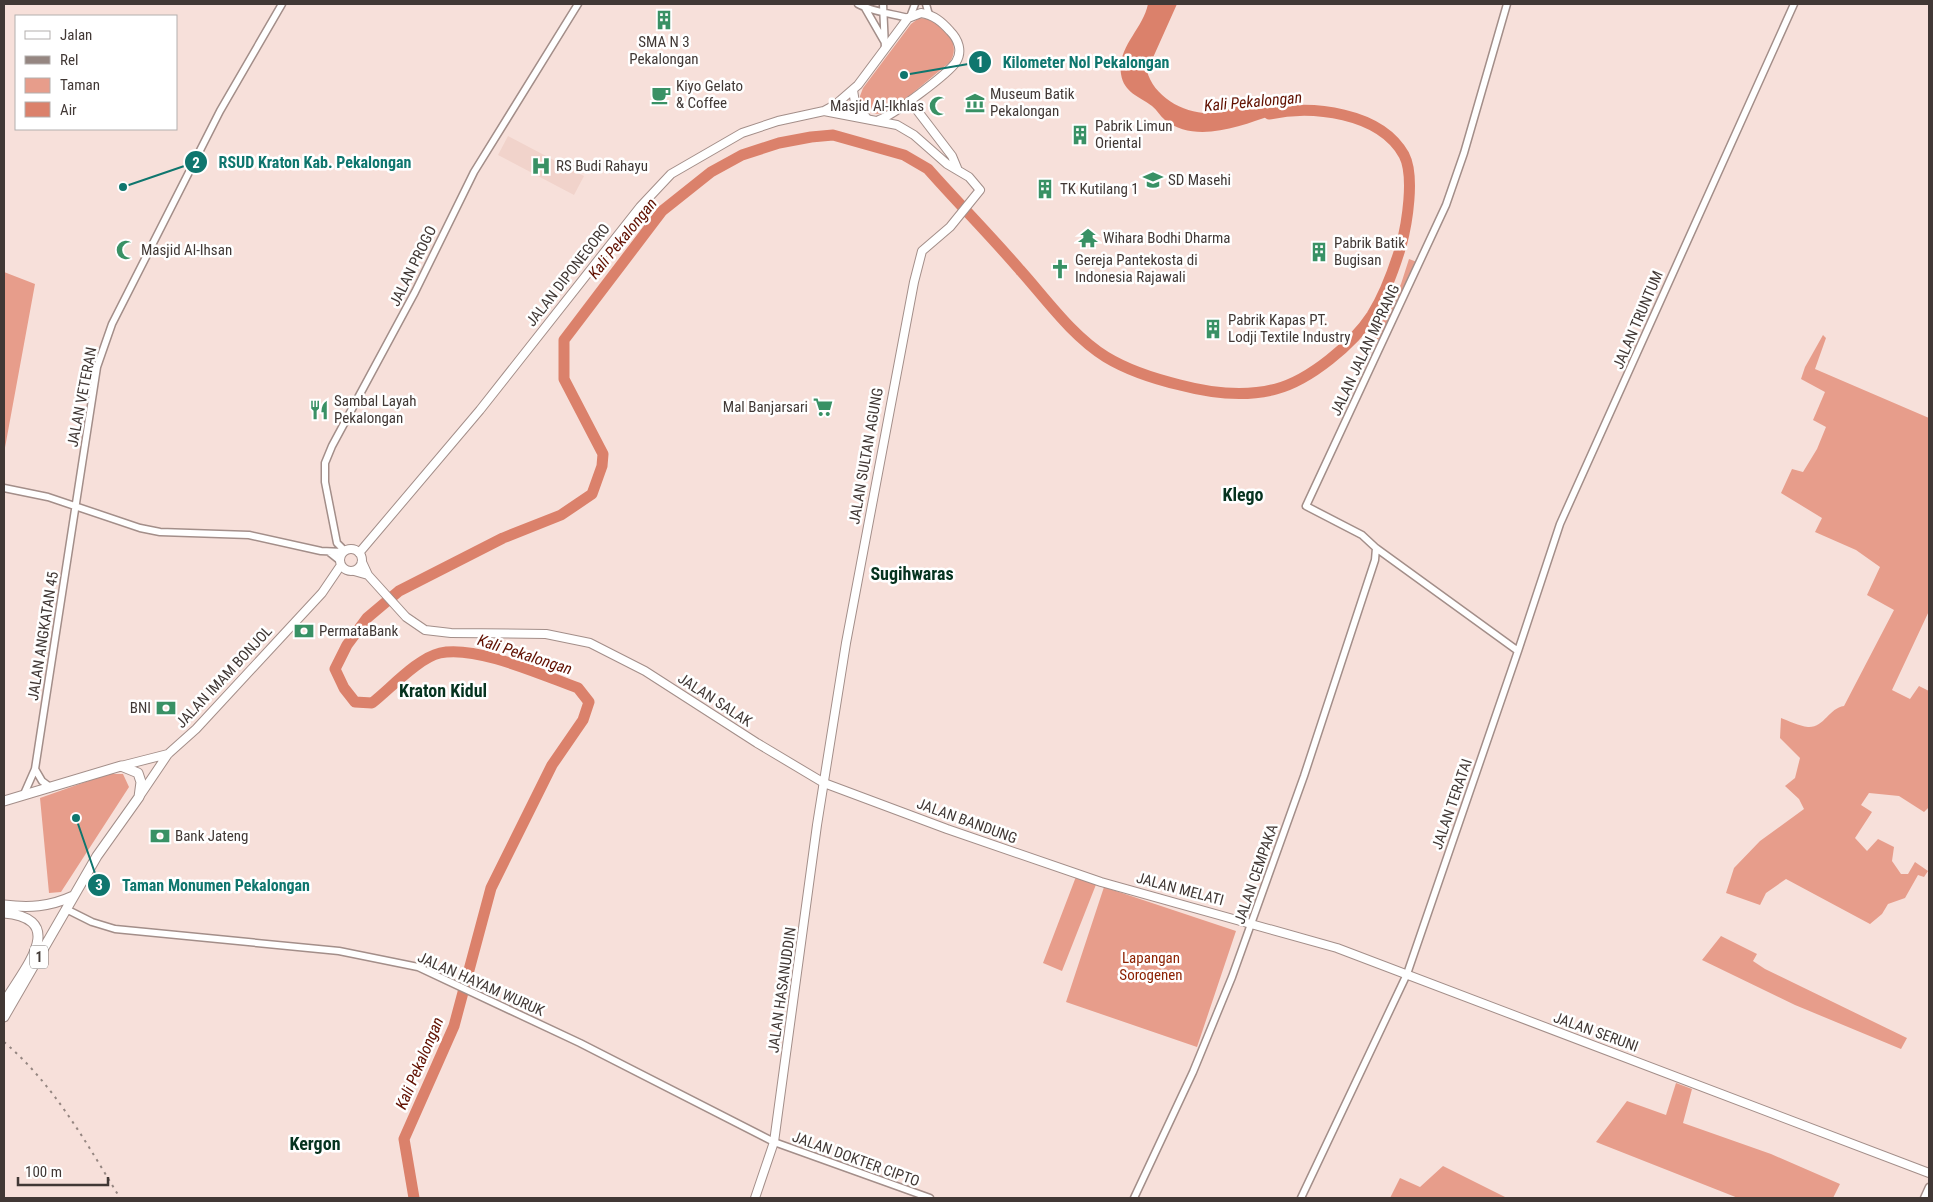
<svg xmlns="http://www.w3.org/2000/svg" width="1933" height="1202" viewBox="0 0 1933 1202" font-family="'Roboto Condensed',sans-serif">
  <rect width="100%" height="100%" fill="#f7e0da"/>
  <path fill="#f1d3cb" d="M 508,136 L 584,176 L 574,195 L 498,155 Z"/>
  <path fill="#e79d8b" d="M 919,18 C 941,18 963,42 950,62 L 890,112 C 878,115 870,115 860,106 L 860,96 L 863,88 L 911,24 Z
    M 1409,259 L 1417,262 L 1379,340 L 1374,337 L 1401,284 Z
    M 4,272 L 35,284 L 4,453 Z
    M 1823,335 L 1826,338 L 1815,369 L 1929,418 L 1929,611 L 1892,690 L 1910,699 L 1919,686 L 1929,691 L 1929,807 L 1924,812 L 1899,796 L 1869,793 L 1861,805 L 1872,812 L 1855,838 L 1867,851 L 1878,839 L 1894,847 L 1892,861 L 1901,874 L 1908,874 L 1915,862 L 1928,871 L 1924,877 L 1918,875 L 1905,898 L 1888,904 L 1882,914 L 1870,924 L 1786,879 L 1766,893 L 1760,905 L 1726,893 L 1734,868 L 1760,841 L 1804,809 L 1799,799 L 1785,786 L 1795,778 L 1800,758 L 1780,738 L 1781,718 C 1789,721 1799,726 1808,727 C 1824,728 1829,708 1844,706 L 1894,610 L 1867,595 L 1880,567 L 1856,550 L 1815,532 L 1822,518 L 1781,493 L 1792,469 L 1803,472 L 1817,449 L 1826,427 L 1813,420 L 1825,392 L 1801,379 L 1805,367 Z
    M 108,774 L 123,774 L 129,787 L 61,892 L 49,893 L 40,798 Z
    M 1077,874 L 1097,882 L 1062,971 L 1043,963 Z
    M 1104,887 L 1236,931 L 1197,1047 L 1066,1002 Z
    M 1721,936 L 1757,954 L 1753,961 L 1765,969 L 1907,1038 L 1901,1049 L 1795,1005 L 1702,960 Z
    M 1676,1083 L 1692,1089 L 1683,1123 L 1771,1154 L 1840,1184 L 1833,1198 L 1738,1198 L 1596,1142 L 1627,1101 L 1666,1115 Z
    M 1443,1166 L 1507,1198 L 1390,1198 L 1400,1178 L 1420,1187 Z"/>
  <path fill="#db816b" d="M 1148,4 L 1177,4 L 1147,71 C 1154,99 1191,118 1219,112 C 1228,111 1236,105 1245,103 C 1255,101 1272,109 1283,111 C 1250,123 1197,146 1165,120 C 1160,116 1157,110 1152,106 C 1139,96 1124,93 1121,74 C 1117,47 1143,29 1148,4 Z"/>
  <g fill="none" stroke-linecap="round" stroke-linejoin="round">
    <path stroke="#db816b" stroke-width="11" d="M 414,1198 L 404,1139 L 454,1026 L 491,888 L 552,765 L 583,720 L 589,702 L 578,688 C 542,675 476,645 440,653 C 418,658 390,689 372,703 L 355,702 L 344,688 L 335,669 L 347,645 L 367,618 L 399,591 L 503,538 L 561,515 L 592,494 L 602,466 L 603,454 L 564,379 L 564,340 L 662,211 L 711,172 L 742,155 L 779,143 L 811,137 L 833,135 L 904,155 L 928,169 C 958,203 990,235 1020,270 C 1046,299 1072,336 1106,357 C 1129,371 1155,379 1180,385 C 1210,393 1246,397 1276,389 C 1310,380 1353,344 1372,315 C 1385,294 1394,269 1401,246 C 1407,224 1415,176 1404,155 C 1380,112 1312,105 1269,114"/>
    <defs>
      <path id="tertiary" d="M 858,4 C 870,11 893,14 908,18
        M 883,4 L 885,48
        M 926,4 L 929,15
        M 865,8 L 884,41
        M 910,17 L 915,4
        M 4,488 L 48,497 L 140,528 L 160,532 L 249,535 L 321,551 L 343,552
        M 345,551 L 337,543 L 325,482 L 325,463 L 332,446 L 415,292 L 474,172 L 578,4
        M 329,552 L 339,560
        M 1518,651 L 1560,524 L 1794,4
        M 35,769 L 42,781 L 50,787
        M 24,794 L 35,769 L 97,367 L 112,324 L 220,111 L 282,4
        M 66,909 L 92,922 L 115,929 L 339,951 L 418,967 L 580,1043 L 774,1142 L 930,1198
        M 1134,1198 L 1193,1072 L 1232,977 L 1304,776 L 1375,560 L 1376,548
        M 1301,1198 L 1407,974 L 1518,651 L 1376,548 L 1362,535 L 1306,506 L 1446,205 L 1464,153 L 1507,4
        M 1924,1198 L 1929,1187"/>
      <path id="secondary" d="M 362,562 L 368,575 L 406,617 L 425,630 L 451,633 L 546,634 L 590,643 L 645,671 L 757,743 L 824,783 L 947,829 L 1101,882 L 1337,948 L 1929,1173
        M 354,571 L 368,575"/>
      <path id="primary" d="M 853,90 L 856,109 L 866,117
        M 910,101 L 952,156 L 957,168
        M340 560a11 11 0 1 1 22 0a11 11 0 1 1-22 0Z
        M 359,553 L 480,410 L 640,207 L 671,174 L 742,133 L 778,121 L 824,111 L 835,105 L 858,85 L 908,18 L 921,13 C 934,15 942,22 950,31 C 958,39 963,51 956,62 C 948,74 893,115 879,120
        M 121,766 L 168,754
        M 139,797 L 168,754 L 196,729 L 322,593 L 341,565
        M 755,1198 L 774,1142 L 817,825 L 846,643 L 914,282 L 922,251 L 950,227 L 980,190 L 969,177 L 947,164 L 914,135 L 897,125 L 824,111"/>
      <path id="trunk" d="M 4,801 L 121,766 L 138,773 L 141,782 L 139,797 L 97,856 L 4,1017
        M 4,905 C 29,908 49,907 73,896
        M 4,913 C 70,919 23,970 4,1003"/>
    </defs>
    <use href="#tertiary" stroke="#a38e89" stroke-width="9"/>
    <use href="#secondary" stroke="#a38e89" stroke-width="10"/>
    <use href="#primary" stroke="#a38e89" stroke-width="10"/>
    <use href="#trunk" stroke="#a38e89" stroke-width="11"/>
    <use href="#tertiary" stroke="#fff" stroke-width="6"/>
    <use href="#secondary" stroke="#fff" stroke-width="8"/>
    <use href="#primary" stroke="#fff" stroke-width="8"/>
    <use href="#trunk" stroke="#fff" stroke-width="9"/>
    <path stroke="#958681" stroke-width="2" stroke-dasharray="2.5 5" stroke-linecap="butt" d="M 4,1042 C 53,1083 87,1144 120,1198"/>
  </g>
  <defs>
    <symbol id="building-bare" viewBox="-9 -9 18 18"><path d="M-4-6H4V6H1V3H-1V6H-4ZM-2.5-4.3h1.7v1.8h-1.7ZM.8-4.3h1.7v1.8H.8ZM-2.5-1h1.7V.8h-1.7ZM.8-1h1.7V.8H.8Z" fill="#399165" stroke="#fff" stroke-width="2.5" paint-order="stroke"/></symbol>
    <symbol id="cafe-bare" viewBox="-9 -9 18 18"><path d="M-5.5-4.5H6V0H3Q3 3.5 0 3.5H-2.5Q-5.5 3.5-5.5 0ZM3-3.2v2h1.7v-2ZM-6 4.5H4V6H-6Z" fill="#399165" stroke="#fff" stroke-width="2.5" paint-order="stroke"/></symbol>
    <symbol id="museum-bare" viewBox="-9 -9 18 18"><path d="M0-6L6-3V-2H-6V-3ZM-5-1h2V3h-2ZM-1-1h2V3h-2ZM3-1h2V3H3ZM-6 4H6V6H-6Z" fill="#399165" stroke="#fff" stroke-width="2.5" paint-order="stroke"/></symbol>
    <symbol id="mosque-bare" viewBox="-9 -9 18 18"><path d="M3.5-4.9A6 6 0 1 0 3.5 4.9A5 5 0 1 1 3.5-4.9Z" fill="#399165" stroke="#fff" stroke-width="2.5" paint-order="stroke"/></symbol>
    <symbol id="hospital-bare" viewBox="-9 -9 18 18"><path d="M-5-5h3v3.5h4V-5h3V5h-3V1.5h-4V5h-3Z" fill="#399165" stroke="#fff" stroke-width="2.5" paint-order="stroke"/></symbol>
    <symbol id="school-bare" viewBox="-9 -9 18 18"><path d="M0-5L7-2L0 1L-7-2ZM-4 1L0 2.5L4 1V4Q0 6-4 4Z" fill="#399165" stroke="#fff" stroke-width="2.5" paint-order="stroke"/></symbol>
    <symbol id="temple-bare" viewBox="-9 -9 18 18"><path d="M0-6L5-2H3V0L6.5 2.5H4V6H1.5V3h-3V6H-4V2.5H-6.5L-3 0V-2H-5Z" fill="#399165" stroke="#fff" stroke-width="2.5" paint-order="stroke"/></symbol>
    <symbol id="church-bare" viewBox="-9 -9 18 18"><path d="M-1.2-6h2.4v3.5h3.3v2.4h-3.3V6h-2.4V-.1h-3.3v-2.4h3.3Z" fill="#399165" stroke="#fff" stroke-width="2.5" paint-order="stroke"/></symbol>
    <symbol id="supermarket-bare" viewBox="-9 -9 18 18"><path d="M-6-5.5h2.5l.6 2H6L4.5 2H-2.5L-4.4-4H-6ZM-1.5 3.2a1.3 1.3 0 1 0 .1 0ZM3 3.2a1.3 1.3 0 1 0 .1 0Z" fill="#399165" stroke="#fff" stroke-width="2.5" paint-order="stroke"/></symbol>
    <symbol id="restaurant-bare" viewBox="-9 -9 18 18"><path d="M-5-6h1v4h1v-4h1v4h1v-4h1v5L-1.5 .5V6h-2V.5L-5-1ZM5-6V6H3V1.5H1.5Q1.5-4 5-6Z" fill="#399165" stroke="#fff" stroke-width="2.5" paint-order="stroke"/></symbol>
    <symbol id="bank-bare" viewBox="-9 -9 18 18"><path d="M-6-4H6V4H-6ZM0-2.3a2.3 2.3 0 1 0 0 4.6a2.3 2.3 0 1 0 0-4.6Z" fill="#399165" stroke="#fff" stroke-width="2.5" paint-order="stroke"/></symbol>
  </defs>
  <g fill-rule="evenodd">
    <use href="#building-bare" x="650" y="6" width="28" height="28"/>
    <use href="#cafe-bare" x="647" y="81" width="28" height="28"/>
    <use href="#museum-bare" x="961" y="89" width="28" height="28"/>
    <use href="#mosque-bare" x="925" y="92" width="28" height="28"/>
    <use href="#building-bare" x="1066" y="121" width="28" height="28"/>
    <use href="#hospital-bare" x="527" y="152" width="28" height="28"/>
    <use href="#school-bare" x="1139" y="166" width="28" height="28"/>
    <use href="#building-bare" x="1031" y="175" width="28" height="28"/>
    <use href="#temple-bare" x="1074" y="224" width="28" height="28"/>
    <use href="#mosque-bare" x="112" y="236" width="28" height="28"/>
    <use href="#building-bare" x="1305" y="238" width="28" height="28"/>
    <use href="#church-bare" x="1046" y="255" width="28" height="28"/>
    <use href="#building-bare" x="1199" y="315" width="28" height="28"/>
    <use href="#supermarket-bare" x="809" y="393" width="28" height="28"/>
    <use href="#restaurant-bare" x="305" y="396" width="28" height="28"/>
    <use href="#bank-bare" x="290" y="617" width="28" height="28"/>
    <use href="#bank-bare" x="152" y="694" width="28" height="28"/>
    <use href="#bank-bare" x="146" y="822" width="28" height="28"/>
  </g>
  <g text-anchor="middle" stroke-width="5" stroke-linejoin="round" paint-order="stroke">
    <rect fill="#fff" stroke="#7a7472" stroke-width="1" x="30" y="945.5" width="18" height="23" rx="4"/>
    <g font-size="14" font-weight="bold" fill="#413835">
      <text x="39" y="962">1</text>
    </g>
    <g font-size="15" fill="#413835" stroke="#fff" text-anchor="start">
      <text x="664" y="47" text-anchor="middle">SMA N 3<tspan x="664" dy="17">Pekalongan</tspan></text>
      <text x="676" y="91">Kiyo Gelato<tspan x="676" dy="17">&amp; Coffee</tspan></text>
      <text x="990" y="99">Museum Batik<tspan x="990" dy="17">Pekalongan</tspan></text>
      <text x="924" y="111" text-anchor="end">Masjid Al-Ikhlas</text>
      <text x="1095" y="131">Pabrik Limun<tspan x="1095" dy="17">Oriental</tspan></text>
      <text x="556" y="171">RS Budi Rahayu</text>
      <text x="1168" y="185">SD Masehi</text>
      <text x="1060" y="194">TK Kutilang 1</text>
      <text x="1103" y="243">Wihara Bodhi Dharma</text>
      <text x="1334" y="248">Pabrik Batik<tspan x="1334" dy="17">Bugisan</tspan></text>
      <text x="141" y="255">Masjid Al-Ihsan</text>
      <text x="1075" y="265">Gereja Pantekosta di<tspan x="1075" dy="17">Indonesia Rajawali</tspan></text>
      <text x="1228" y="325">Pabrik Kapas PT.<tspan x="1228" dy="17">Lodji Textile Industry</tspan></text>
      <text x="334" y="406">Sambal Layah<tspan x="334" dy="17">Pekalongan</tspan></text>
      <text x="808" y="412" text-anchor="end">Mal Banjarsari</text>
      <text x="319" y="636">PermataBank</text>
      <text x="151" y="713" text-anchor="end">BNI</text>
      <text x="175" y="841">Bank Jateng</text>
    </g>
    <g font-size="15" fill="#413835" stroke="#fff">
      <text transform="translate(413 266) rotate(-64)" y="5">JALAN PROGO</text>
      <text transform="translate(568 275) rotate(-52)" y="5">JALAN DIPONEGORO</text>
      <text transform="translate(1638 320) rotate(-67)" y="5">JALAN TRUNTUM</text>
      <text transform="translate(1365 350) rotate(-65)" y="5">JALAN JALAN MPRANG</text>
      <text transform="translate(82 397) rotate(-79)" y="5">JALAN VETERAN</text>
      <text transform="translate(866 456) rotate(-80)" y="5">JALAN SULTAN AGUNG</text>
      <text transform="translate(43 636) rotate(-81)" y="5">JALAN ANGKATAN 45</text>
      <text transform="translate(224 677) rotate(-47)" y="5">JALAN IMAM BONJOL</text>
      <text transform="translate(715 700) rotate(33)" y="5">JALAN SALAK</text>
      <text transform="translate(1452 804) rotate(-71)" y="5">JALAN TERATAI</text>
      <text transform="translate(967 821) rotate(20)" y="5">JALAN BANDUNG</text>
      <text transform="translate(1256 874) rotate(-71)" y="5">JALAN CEMPAKA</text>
      <text transform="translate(1180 889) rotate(15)" y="5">JALAN MELATI</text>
      <text transform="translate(481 984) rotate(24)" y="5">JALAN HAYAM WURUK</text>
      <text transform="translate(782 990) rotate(-82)" y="5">JALAN HASANUDDIN</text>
      <text transform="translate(1596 1032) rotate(20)" y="5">JALAN SERUNI</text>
      <text transform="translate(856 1159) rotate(20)" y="5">JALAN DOKTER CIPTO</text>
    </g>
    <g font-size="15" fill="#8d2304" stroke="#fff">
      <text x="1151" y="963">Lapangan<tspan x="1151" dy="17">Sorogenen</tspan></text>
    </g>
    <g font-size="16" font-style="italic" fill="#611000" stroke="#fff">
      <text transform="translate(1253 101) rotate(-5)" y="6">Kali Pekalongan</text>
      <text transform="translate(622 238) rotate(-51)" y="6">Kali Pekalongan</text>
      <text transform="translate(525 654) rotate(18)" y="6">Kali Pekalongan</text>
      <text transform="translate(419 1063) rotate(-67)" y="6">Kali Pekalongan</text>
    </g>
    <g font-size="18" font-weight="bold" fill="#06331f" stroke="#fff">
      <text x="1243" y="501">Klego</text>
      <text x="912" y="580">Sugihwaras</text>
      <text x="443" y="697">Kraton Kidul</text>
      <text x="315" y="1150">Kergon</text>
    </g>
  </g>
  <path fill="none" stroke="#0f766e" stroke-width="2" d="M904 75L980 62M123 187L196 162M76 818L99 885"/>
  <g fill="#0f766e" stroke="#fff" stroke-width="2">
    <circle cx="904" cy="75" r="5"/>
    <circle cx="123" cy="187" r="5"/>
    <circle cx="76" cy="818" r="5"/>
    <circle cx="980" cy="62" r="12"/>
    <circle cx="196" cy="162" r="12"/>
    <circle cx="99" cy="885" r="12"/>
  </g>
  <g font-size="15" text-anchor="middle" font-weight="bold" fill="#fff">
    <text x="980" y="67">1</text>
    <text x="196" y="168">2</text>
    <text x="99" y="890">3</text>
  </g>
  <g font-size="16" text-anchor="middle" font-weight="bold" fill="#0f766e" stroke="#fff" stroke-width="5" stroke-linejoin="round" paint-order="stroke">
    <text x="1086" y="68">Kilometer Nol Pekalongan</text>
    <text x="315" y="168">RSUD Kraton Kab. Pekalongan</text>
    <text x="216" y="891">Taman Monumen Pekalongan</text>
  </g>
  <rect width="1933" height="1202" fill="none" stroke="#413835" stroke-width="10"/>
  <rect x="15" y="15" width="162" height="115" fill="#ffffff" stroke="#b3afae"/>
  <rect x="25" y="31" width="25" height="8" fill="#ffffff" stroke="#b3afae"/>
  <text x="60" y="40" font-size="15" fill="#413835">Jalan</text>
  <rect x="25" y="56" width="25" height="8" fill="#958681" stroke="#b3afae"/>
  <text x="60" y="65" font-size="15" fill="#413835">Rel</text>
  <rect x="25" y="78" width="25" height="15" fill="#e79d8b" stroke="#b3afae"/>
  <text x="60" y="90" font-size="15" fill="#413835">Taman</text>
  <rect x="25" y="102" width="25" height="15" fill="#db816b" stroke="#b3afae"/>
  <text x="60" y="115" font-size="15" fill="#413835">Air</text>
  <path d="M18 1177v8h90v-8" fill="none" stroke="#413835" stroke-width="2.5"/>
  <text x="25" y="1177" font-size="15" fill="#413835" stroke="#ffffff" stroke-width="4" paint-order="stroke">100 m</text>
</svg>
